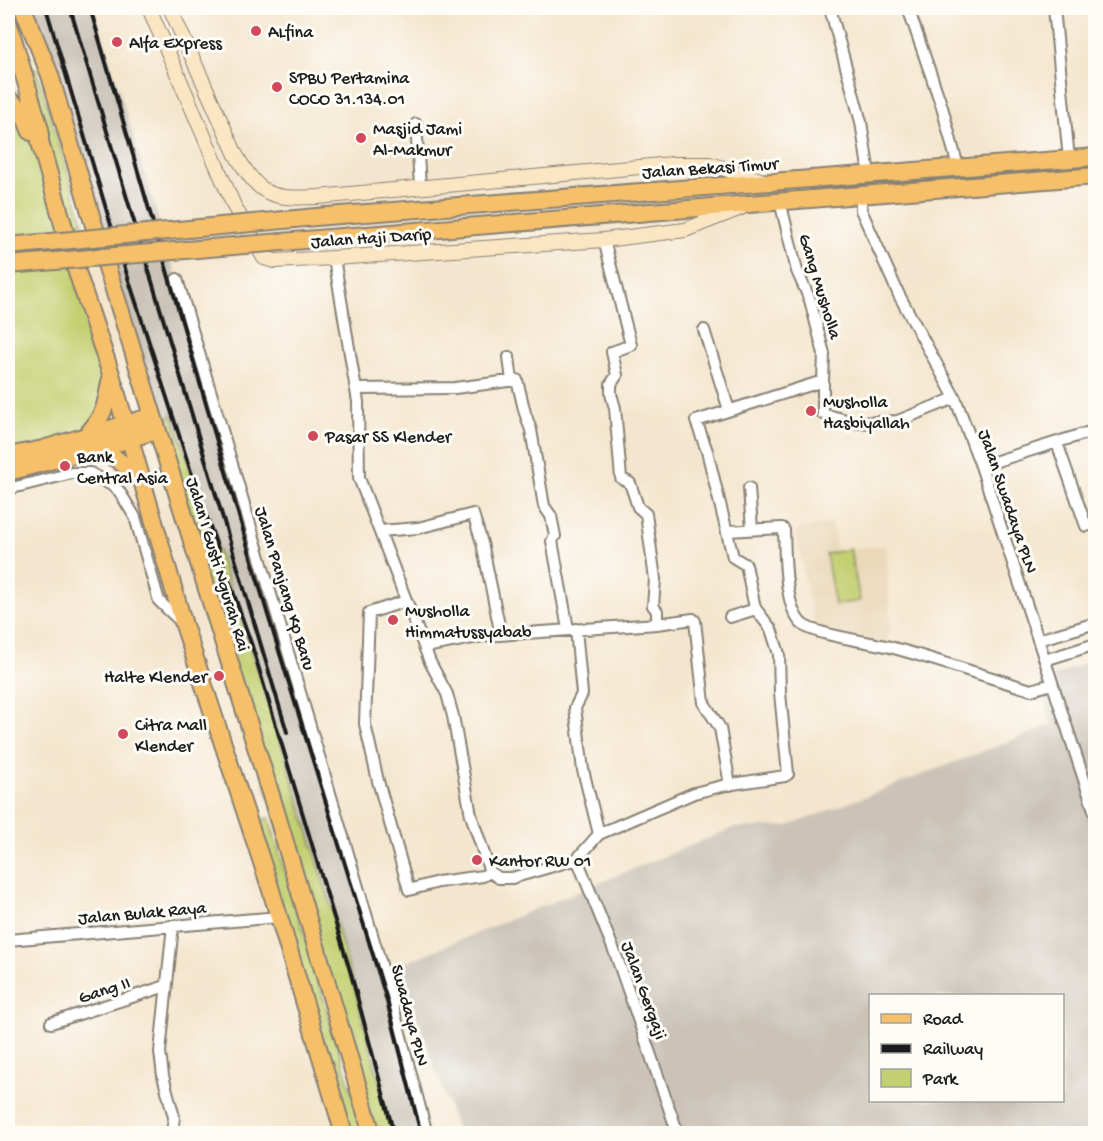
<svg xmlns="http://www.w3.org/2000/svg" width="1103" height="1141" viewBox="0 0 1103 1141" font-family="'Gochi Hand',sans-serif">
  <rect width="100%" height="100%" fill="#fdfcf7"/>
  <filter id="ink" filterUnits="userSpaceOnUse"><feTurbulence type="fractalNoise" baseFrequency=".0167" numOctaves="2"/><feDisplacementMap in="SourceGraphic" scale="12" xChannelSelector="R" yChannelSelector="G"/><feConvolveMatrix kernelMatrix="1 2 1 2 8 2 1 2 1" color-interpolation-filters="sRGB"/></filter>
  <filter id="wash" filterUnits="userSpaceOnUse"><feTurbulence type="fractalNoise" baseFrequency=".008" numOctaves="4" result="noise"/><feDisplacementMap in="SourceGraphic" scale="24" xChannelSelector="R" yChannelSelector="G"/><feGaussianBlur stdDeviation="1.35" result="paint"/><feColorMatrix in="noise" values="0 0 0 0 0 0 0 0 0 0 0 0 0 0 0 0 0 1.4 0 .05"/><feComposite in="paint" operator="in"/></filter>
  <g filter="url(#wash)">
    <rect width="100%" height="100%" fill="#f4e6ce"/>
    <path fill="#ebd8ba" d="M 831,523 L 837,550 L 887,545 L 890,631 L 885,644 L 815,628 L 795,530 Z"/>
    <path fill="#cbc3b8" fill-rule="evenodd" d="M 23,8 L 94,8 L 177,279 L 427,1133 L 394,1133 L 371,1045 L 266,695 L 172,414 L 159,437 Z
      M 1095,659 L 1095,1133 L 458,1133 L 399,965 L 733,828 L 788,826 L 1052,725 L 1039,683 ZM 870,996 L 1062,996 L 1062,1100 L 870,1100 Z"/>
    <path fill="#c3d071" stroke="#707646" stroke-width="1.5" d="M 36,69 L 83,222 L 64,225 L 68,240 L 8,246 L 8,98 L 23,112 L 23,74 Z
      M 73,260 L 111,374 L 108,410 L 117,443 L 8,472 L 8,265 Z
      M 172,413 C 251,651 333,889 392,1133 L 372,1133 L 159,437 Z
      M 850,549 L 860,601 L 835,605 L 826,554 Z
      M 269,818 L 364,1133 L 344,1133 L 249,823 Z"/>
  </g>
  <g filter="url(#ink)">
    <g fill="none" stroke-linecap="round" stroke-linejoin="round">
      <defs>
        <path id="minor" d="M 830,8 L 861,122 L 869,174
          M 908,8 L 942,107 L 958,167
          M 1054,8 L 1069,159
          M 416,124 L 420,186
          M 861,194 L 861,210 L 899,295 L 955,398 L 981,466 L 1096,816
          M 780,201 L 797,271 L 810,300 L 824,354 L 823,381
          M 604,240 L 631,345 L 612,352 L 617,375 L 611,384 L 611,394 L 615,408 L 621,478 L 630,483 L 638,507 L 646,514 L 655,579 L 653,606 L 657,611 L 657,624 L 693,619 L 695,621 L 704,703 L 720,728 L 730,785
          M 334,258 L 358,402 L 359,478 L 430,662 L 447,694 L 453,716 L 471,815 L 490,872 L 499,878 L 512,878 L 577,859 L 599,834 L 694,793 L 726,785 L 785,776 L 788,774 L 780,693 L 779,654 L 771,629 L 755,608 L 746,565 L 733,557 L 707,451 L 696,421 L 823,381 L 823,414 L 858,423 L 898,421 L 955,398
          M 177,279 L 388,988 L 427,1134
          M 704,330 L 729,410
          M 509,357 L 512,381
          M 356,389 L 455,388 L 517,380 L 525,413 L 531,430 L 544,506 L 551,516 L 555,536 L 552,541 L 568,629
          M 1057,443 L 1086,526 L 1096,522
          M 981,466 L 1096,430
          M 749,488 L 752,529
          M 8,489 L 72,473 L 90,473 L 110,484 L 119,491 L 135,517 L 159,601 L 180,621
          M 380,531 L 418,528 L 473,514 L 482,543 L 501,635
          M 728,531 L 782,528 L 784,530 C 785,553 784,608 802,624 C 814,635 872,642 890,647 C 938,660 984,676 1031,690 L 1052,684
          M 406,601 L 369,613 L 365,724 L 378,781 L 409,890 L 438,882 L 483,876 L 490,872
          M 730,617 L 756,609
          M 576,629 L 582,694 L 575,708 L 583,770 L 599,834
          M 1038,640 L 1096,623
          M 425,647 L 483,636 L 657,624
          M 1045,660 L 1096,644
          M 577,859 L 617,958 L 678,1134
          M 8,940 L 279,917
          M 51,1023 L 166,986
          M 172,1134 L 174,1117 L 163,1076 L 160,1052 L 173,925"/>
        <path id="secondary" d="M 149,8 L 234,206 L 264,258 L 275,261 L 334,258 L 604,240 L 685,230 L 741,208
          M 170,8 L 236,155 C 261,197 270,199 318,197 L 672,164 L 710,164 L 763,181"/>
        <path id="primary" d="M 23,8 L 50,75 L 92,219 L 274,805 L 372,1134
          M 8,22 L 40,129 L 40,142 L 73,260 L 111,374 L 184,625 L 270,887 L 344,1134
          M 8,98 L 23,112 L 31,132
          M 327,216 L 1096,157
          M 329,238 L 1096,176
          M 86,436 C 103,417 106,407 110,382
          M 92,450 L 115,458 L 140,477
          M 8,456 L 43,449 L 153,416
          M 8,472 L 117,443 L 157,430"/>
      </defs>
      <use href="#minor" stroke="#888175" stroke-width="14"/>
      <use href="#secondary" stroke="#888175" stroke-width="16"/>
      <use href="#primary" stroke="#888175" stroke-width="20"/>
      <use href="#minor" stroke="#fff" stroke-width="10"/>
      <use href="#secondary" stroke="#fbe6c4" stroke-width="14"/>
      <use href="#primary" stroke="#f6c06b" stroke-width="16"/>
      <path stroke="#1c1c1c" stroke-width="4" d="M 46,8 L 110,222 L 191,472 L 252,646 L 351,974 L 394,1134
        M 70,8 L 287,732
        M 90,8 L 267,612 L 387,1000 L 421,1134"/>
      <defs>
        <path id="primary-bridge" d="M 8,246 L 327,216
          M 8,265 L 329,238"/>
      </defs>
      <use href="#primary-bridge" stroke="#888175" stroke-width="20" stroke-linecap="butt"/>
      <use href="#primary-bridge" stroke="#f6c06b" stroke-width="16"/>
    </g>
  </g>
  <g fill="#d1495b" stroke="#fdfcf7" stroke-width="2">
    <circle cx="256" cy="31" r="6"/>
    <circle cx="117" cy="42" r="6"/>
    <circle cx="277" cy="87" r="6"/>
    <circle cx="361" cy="138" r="6"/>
    <circle cx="811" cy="411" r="6"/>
    <circle cx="313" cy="436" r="6"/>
    <circle cx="65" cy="466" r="6"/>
    <circle cx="393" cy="620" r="6"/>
    <circle cx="219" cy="676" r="6"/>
    <circle cx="123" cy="734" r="6"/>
    <circle cx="477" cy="860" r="6"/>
  </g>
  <g text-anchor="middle" stroke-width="6" stroke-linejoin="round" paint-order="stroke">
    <g font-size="18" fill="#1c1c1c" stroke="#fdfcf7" text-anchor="start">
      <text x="268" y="37">ALfina</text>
      <text x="129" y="48">Alfa Express</text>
      <text x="289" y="83">SPBU Pertamina<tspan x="289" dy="21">COCO 31.134.01</tspan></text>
      <text x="373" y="134">Masjid Jami<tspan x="373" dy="21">Al-Makmur</tspan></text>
      <text x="823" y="407">Musholla<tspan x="823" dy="21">Hasbiyallah</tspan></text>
      <text x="325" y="442">Pasar SS Klender</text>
      <text x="77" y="462">Bank<tspan x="77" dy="21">Central Asia</tspan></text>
      <text x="405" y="616">Musholla<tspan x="405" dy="21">Himmatussyabab</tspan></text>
      <text x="207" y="682" text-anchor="end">Halte Klender</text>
      <text x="135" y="730">Citra Mall<tspan x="135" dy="21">Klender</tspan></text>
      <text x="489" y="866">Kantor RW 01</text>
    </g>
    <g font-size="18" fill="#1c1c1c" stroke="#fdfcf7">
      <text transform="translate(710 167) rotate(-4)" y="6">Jalan Bekasi Timur</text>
      <text transform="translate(371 237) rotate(-4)" y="6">Jalan Haji Darip</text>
      <text transform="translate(821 286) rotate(73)" y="6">Gang Musholla</text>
      <text transform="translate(1009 501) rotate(71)" y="6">Jalan Swadaya PLN</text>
      <text transform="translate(219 564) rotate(73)" y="6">Jalan I Gusti Ngurah Rai</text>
      <text transform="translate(286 588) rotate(73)" y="6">Jalan Panjang Kp Baru</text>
      <text transform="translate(142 912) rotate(-5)" y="6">Jalan Bulak Raya</text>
      <text transform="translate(104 989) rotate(-18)" y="6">Gang II</text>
      <text transform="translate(645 990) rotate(70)" y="6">Jalan Gergaji</text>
      <text transform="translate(411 1015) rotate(75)" y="6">Swadaya PLN</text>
    </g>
  </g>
  <rect width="1103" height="1141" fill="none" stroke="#fdfcf7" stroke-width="30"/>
  <rect x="869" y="994" width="195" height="108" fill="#fdfcf7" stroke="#a3a29f" stroke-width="1.5"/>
  <rect x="881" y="1014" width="30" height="9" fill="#f6c06b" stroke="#a3a29f" stroke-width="1.5"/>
  <text x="923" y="1024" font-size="18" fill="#1c1c1c">Road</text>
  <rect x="881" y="1044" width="30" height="9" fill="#1c1c1c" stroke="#a3a29f" stroke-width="1.5"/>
  <text x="923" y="1054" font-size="18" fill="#1c1c1c">Railway</text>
  <rect x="881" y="1069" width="30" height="18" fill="#c3d071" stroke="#a3a29f" stroke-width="1.5"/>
  <text x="923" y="1084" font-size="18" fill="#1c1c1c">Park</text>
</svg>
